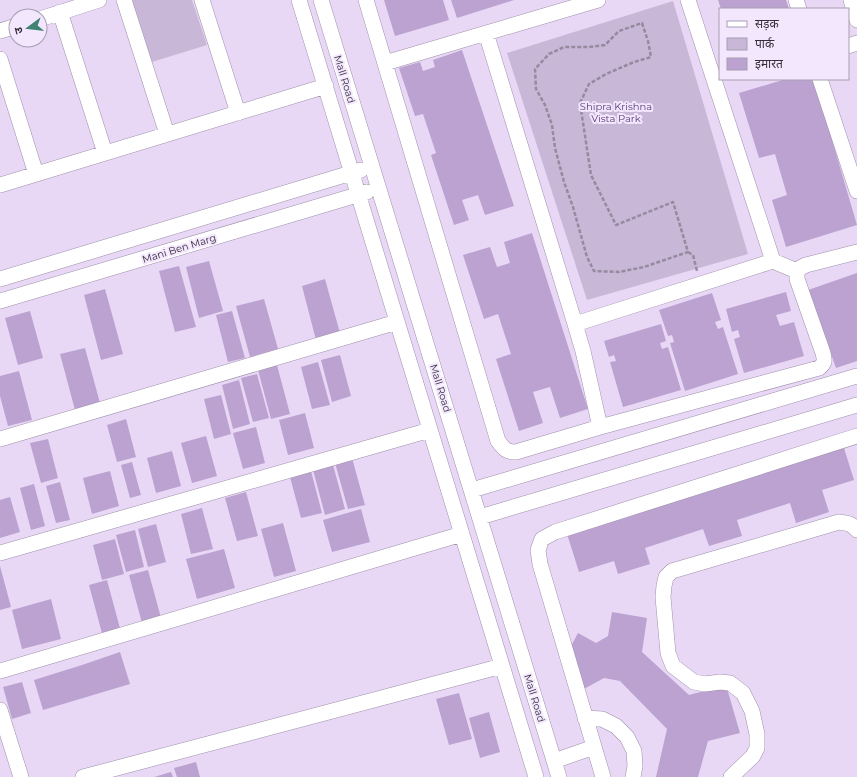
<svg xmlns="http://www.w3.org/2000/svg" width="857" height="777" viewBox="0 0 857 777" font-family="Montserrat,'Noto Sans Devanagari',sans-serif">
  <rect width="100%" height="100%" fill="#e8d8f5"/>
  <path fill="#c9b7d8" d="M 132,0 L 192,0 L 207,45 L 152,62 Z
    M 673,1 L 748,254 L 587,300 L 507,53 Z"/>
  <path fill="#bba2d0" d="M 384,0 L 443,0 L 449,20 L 395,36 Z
    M 451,0 L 514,0 L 457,18 Z
    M 718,0 L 786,0 L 789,9 L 721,9 Z
    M 462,50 L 514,206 L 485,215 L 478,195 L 462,200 L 469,220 L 454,225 L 431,155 L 436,153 L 423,114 L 415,116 L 399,68 L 420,62 L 423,71 L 435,67 L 433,60 Z
    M 786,79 L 814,79 L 857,225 L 786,247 L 772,200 L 787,195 L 775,154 L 759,158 L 739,93 Z
    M 532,233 L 588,409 L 560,418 L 550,387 L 533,392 L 543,423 L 519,431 L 496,359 L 511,354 L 498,314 L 484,319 L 463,255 L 490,247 L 497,267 L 510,263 L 504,242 Z
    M 209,261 L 223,311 L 199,318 L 186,267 Z
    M 179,266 L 196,327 L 175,332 L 159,271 Z
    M 857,273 L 857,361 L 836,368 L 808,290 Z
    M 325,279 L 340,333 L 316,340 L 302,286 Z
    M 105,289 L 123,354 L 101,360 L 84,295 Z
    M 786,292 L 791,311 L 776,315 L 780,326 L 794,322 L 804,356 L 744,373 L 734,339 L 740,337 L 738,330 L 732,332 L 726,309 Z
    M 712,293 L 721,320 L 715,322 L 718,329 L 723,327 L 738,374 L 685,391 L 670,343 L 674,342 L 672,335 L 668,336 L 659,310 Z
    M 264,299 L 278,349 L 250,357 L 236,306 Z
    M 30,311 L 43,358 L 18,365 L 5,318 Z
    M 232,311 L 245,358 L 228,362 L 216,315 Z
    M 661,324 L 666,341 L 660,343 L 662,349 L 668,347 L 681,390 L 623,407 L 610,362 L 616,361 L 614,355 L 609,357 L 604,341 Z
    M 85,348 L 100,403 L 75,410 L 60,354 Z
    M 340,355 L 351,396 L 332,402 L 321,360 Z
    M 318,362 L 330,405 L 312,409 L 301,367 Z
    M 277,365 L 290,414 L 271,419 L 258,370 Z
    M 19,371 L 32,420 L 8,426 L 0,396 L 0,376 Z
    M 257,374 L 269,418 L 253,422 L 241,378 Z
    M 239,380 L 250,424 L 233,429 L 222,385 Z
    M 221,395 L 231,434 L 214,439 L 204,399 Z
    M 305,413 L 314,448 L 288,455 L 279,420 Z
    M 126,419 L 136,457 L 117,462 L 107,425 Z
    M 256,427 L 265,463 L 243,469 L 233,433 Z
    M 206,436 L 217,476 L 192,483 L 181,443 Z
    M 48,439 L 58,478 L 41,483 L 30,443 Z
    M 844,448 L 854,480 L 822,490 L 829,512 L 796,523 L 790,503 L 737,520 L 742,536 L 709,546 L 703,529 L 645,548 L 650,564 L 618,574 L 614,561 L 579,572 L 567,534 Z
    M 172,451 L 181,486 L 156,493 L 147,458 Z
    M 352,458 L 365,505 L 348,509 L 335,463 Z
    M 132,462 L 141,495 L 130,498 L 121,465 Z
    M 333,465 L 345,509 L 325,515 L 313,470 Z
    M 110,471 L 119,506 L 92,514 L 83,478 Z
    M 311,471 L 322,513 L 301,518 L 290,477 Z
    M 60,482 L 70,520 L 56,523 L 46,486 Z
    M 34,484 L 45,526 L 31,530 L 20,488 Z
    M 246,492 L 258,536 L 237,541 L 225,498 Z
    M 10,497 L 20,532 L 0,538 L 0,500 Z
    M 202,508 L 213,549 L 191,554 L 181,514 Z
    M 361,509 L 370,542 L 332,552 L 323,520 Z
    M 283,523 L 296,571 L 274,577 L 261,529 Z
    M 156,524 L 166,562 L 148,567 L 138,529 Z
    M 135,530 L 144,567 L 126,572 L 116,535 Z
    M 115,539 L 124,574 L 102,580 L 93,545 Z
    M 224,549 L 235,588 L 197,599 L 186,559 Z
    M 0,566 L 11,607 L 0,610 Z
    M 148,570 L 161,618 L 142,623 L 129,575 Z
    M 107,580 L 121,632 L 103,637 L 89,585 Z
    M 51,599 L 61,639 L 22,649 L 12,610 Z
    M 612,612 L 647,618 L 642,652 L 689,695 L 726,685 L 740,733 L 708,741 L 698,777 L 656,777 L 667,729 L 620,681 L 604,678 L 584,689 L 571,646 L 578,633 L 596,643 L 608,636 Z
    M 120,652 L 130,684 L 43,710 L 34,680 L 82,665 Z
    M 22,682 L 31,713 L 12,719 L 3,687 Z
    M 459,693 L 472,739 L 449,745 L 436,699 Z
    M 489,712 L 500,752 L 480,758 L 469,718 Z
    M 196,762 L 200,777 L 177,777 L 174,768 Z
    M 171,772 L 173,777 L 154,777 Z"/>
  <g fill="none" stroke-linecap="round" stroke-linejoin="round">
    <defs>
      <path id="minor" d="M 124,0 L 167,134
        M 202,0 L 238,113
        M 299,0 L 536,777
        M 321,0 L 559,777
        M 366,0 L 498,441 C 504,449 506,452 516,452 L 600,427 L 819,368 C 825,363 825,361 823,353 L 797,279 L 797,271 L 800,268 L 806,265 L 857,252
        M 688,0 L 773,261 L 797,271
        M 796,0 L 799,9
        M 851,0 L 857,20
        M 60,12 L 105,153
        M 40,19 L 99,0
        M 0,31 L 16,26
        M 486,33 L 575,324 L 773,261
        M 848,46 L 857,43
        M 0,59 L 36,174
        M 385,63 L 598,0
        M 820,79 L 857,191
        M 0,185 L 326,86
        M 0,279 L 361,170
        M 0,301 L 367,192
        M 575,324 L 583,351 L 600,427
        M 0,439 L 397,322
        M 472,490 L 857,376
        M 480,517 L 857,405
        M 0,553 L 430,430
        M 0,671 L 462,534
        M 0,710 L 21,777
        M 585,718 L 602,719 L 616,726 L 627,737 L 634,751 L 635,766 L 633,777
        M 554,761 L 594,747
        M 83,777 L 502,666
        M 603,777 L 540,564 L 538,550 L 542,539 L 555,532 L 857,436
        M 731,777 L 753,756 L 757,748 L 757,734 L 752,711 L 743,693 L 730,683 L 720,682 L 705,684 L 694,682 L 673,666 L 668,653 L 663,597 L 664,586 L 666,577 L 672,571 L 839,522 C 847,523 851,523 857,530"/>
    </defs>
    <use href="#minor" stroke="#9e90aa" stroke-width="16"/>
    <path stroke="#958a9e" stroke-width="2.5" stroke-dasharray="4 2" stroke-linecap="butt" d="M 642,23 L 648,41 L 651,57 L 634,62 L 606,74 L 589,84 L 580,103 L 591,175 L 616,225 L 673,202 L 688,252 L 644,267 L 619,272 L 594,271 L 587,257 L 573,207 L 564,182 L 555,148 L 552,125 L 545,105 L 536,89 L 535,69 L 549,54 L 564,47 L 589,47 L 605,45 L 619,31 Z
      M 688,252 L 693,255 L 697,271"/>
    <use href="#minor" stroke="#fff" stroke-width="15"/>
  </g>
  <g text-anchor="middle" stroke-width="4" stroke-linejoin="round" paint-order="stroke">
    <g font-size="10" fill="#342e39" stroke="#f3e7fe">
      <text transform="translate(345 79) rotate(73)" y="4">Mall Road</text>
      <text transform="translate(179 248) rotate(-17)" y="4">Mani Ben Marg</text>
      <text transform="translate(441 388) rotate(73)" y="4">Mall Road</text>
      <text transform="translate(535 698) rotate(73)" y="4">Mall Road</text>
    </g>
    <g font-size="10" fill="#5b3973" stroke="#f3e7fe">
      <text x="616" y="110">Shipra Krishna<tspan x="616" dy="12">Vista Park</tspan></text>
    </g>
  </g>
  <rect x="719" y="8" width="130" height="72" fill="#f3e7fe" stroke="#a79daf"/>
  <rect x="727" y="21" width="20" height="6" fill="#ffffff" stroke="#a79daf"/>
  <text x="755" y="28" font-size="12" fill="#342e39">सड़क</text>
  <rect x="727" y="38" width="20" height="12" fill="#c9b7d8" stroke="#a79daf"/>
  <text x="755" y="48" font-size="12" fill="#342e39">पार्क</text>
  <rect x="727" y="58" width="20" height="12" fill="#bba2d0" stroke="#a79daf"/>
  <text x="755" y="68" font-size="12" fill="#342e39">इमारत</text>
  <g transform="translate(28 28) rotate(255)"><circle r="19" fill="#f3e7fe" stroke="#a79daf"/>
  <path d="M0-3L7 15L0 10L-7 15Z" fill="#408374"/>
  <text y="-6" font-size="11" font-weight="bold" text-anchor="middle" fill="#342e39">उ</text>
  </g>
</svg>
